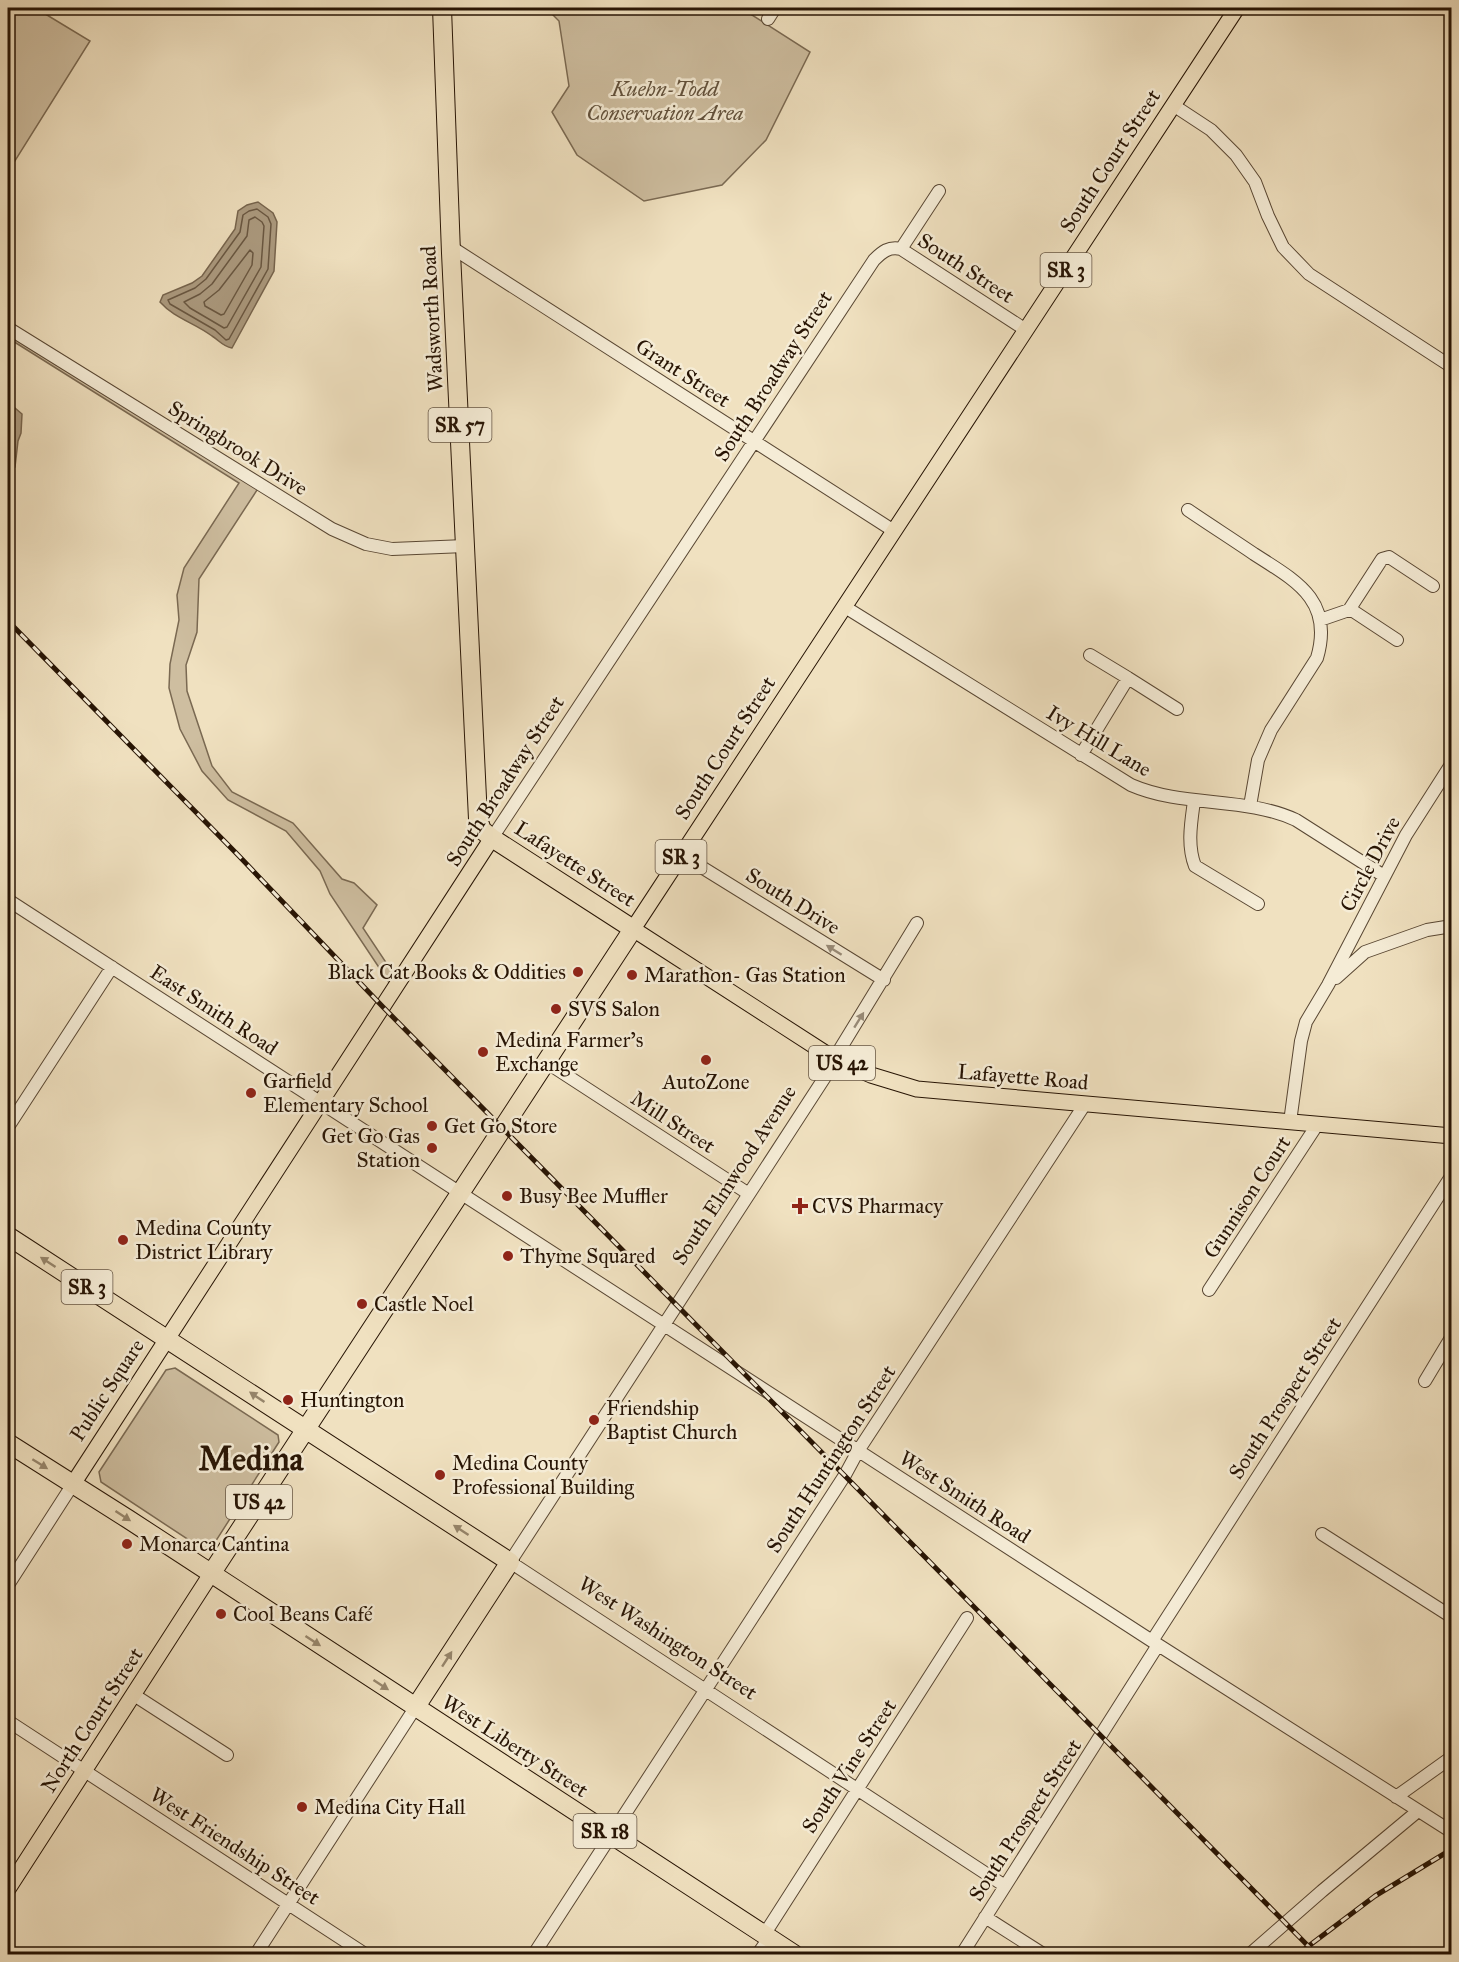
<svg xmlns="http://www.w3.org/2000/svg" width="1459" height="1962" viewBox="0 0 1459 1962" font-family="'IM FELL Great Primer',serif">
  <rect width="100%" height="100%" fill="#f0e1c0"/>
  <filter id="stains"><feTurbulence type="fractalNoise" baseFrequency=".00333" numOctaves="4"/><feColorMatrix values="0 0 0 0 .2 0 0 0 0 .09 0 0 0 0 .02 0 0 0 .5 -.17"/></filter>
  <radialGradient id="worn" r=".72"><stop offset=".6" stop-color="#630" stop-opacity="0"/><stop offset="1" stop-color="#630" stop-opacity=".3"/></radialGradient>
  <!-- green -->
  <path fill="#cebea0" stroke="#7a6952" stroke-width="1.5" d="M8,8H37V9L90,41L8,172Z
    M551,8H741L810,52L766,140L722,185L644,201L577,155L552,112L569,86L559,21L551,13Z
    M8,330L259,487L199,579L197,632L186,665L187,691L212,766L232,792L293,823L342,879L354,883L377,905L363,928L399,982L394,990L330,894L320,871L286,831L228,800L202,771L180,729L169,688L170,664L179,620L177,595L184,568L239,483L8,338Z
    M175,1368L278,1435L279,1442L212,1547L204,1550L101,1482L99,1472L166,1370Z"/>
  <!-- water -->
  <path fill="#ac9b80" stroke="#77654e" stroke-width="1.5" d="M258,202L273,213L277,222L274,271L232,348C222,346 220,341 212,336C195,323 174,318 160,302L163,295L192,283L202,276L235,229L238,211L247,205Z
    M8,402L22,414L21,433L18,441L15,467L8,466Z"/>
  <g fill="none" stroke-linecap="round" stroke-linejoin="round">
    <!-- shore -->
    <path stroke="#6a5842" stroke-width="1.5" d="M257,209L268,217L271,224L268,269L229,339L226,340L215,330L170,304L168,300L195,288L206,279L240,232L243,215L249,211Z
      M255,217L262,222L264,226L261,267L227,327L224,328L190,308L184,302L200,294L212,284L247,236L249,220Z
      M250,250L253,253L252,265L224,314L221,315L205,306L204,302L219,290Z"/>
    <defs>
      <path id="minor" d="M768,19L775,8
        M1173,105L1211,130L1236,155L1255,182L1268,216L1283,247L1309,274L1452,367
        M451,247L894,531
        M901,249L939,191
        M8,328L332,529L366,544L392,549L465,546
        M1188,510C1210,525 1232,539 1254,554C1296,581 1334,600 1317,658L1271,730L1258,760L1250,806
        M845,607L1131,785C1184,808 1244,796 1296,820L1384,876
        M1350,609L1397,640
        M1320,620L1349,610L1382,559L1389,557L1433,586
        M1128,678L1177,709
        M1081,755L1128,678L1090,655
        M1194,801C1191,823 1187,845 1195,866L1258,904
        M492,838L874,260C882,252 889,246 901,249L1026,330
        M682,855L884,980
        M8,900L1152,1641L1452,1832
        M1336,978L1365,952L1427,930L1452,926
        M834,1059L917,923
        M836,1060L510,1562L1005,1886
        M546,1062L749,1194
        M1290,1122L1301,1041L1306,1022L1328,985L1406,835L1452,763
        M8,1127L112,967
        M1209,1290L1317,1125
        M1425,1381L1452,1336
        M1322,1534L1452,1617
        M8,1585L73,1484
        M1152,1641L1452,1175
        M134,1695L227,1755
        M8,1721L365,1954
        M1396,1797L1452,1757
        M985,1917L1043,1954
        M764,1935L967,1618
        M256,1954L415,1708
        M534,1954L845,1475L858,1451L1085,1104
        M758,1954L769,1938
        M962,1954L1158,1645
        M1250,1954L1322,1891L1418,1811"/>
      <path id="major" d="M1237,8L633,929L836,1060L871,1075L917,1089L1452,1136
        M73,1484L492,838
        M8,1889L211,1574"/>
      <path id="highway" d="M8,1236L510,1562L415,1708
        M8,1443L128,1519L794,1954
        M211,1574L633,929L492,838L482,830L478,819L451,253L442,8"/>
    </defs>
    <!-- minor casing -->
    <use href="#minor" stroke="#594733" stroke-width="14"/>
    <!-- major casing -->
    <use href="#major" stroke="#271404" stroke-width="17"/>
    <!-- highway casing -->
    <use href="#highway" stroke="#271404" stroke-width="20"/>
    <!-- minor -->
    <use href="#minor" stroke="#f5ecd6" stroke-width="12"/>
    <!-- major -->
    <use href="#major" stroke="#f0e1c0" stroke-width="15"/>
    <!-- highway -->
    <use href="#highway" stroke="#f0e1c0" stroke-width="18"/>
    <defs>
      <path id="rail" d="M8,621L238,855L383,1007L1316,1954
        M1298,1954L1375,1896L1452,1849"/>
    </defs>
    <!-- rail casing -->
    <use href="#rail" stroke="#271404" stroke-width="5"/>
    <!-- rail -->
    <use href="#rail" stroke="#f5ecd6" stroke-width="3" stroke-dasharray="9" stroke-linecap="butt"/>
  </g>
  <!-- one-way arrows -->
  <defs><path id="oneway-solid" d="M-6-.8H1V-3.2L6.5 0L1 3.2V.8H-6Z" transform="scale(1.5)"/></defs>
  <g fill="#988b78">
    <use href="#oneway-solid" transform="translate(834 950) rotate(-148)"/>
    <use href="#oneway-solid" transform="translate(859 1020) rotate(-58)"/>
  </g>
  <g fill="#96856b">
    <use href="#oneway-solid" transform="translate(48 1262) rotate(-147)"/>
    <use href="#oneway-solid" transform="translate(257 1397) rotate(-146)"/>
    <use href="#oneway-solid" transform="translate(40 1464) rotate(32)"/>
    <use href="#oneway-solid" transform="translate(123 1516) rotate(33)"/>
    <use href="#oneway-solid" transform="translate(461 1530) rotate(-147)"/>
    <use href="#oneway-solid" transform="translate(313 1641) rotate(33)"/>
    <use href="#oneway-solid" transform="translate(447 1659) rotate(-57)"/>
    <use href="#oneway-solid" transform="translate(381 1685) rotate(33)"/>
  </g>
  <!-- markers -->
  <g fill="#8f2418" stroke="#f5ecd6" stroke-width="2">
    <circle cx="578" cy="972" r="6"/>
    <circle cx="632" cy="975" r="6"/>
    <circle cx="556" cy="1009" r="6"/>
    <circle cx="483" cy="1052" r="6"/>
    <circle cx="706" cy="1060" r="6"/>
    <circle cx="251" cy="1093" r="6"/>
    <circle cx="432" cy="1126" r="6"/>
    <circle cx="432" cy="1148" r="6"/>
    <circle cx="507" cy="1196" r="6"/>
    <path d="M797 1197h6v6h6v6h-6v6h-6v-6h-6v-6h6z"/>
    <circle cx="123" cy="1240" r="6"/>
    <circle cx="508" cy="1256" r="6"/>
    <circle cx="362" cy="1304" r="6"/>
    <circle cx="288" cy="1400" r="6"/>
    <circle cx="594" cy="1420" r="6"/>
    <circle cx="440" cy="1475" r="6"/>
    <circle cx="127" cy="1544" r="6"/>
    <circle cx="221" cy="1614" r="6"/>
    <circle cx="302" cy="1807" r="6"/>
  </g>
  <g text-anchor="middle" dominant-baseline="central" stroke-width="5" stroke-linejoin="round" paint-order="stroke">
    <!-- shield labels -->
    <g fill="#f5ecd6" stroke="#655543" stroke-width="1.5">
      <rect x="1040.5" y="253" width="51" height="34" rx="4.5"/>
      <rect x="428.5" y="408" width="63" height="34" rx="4.5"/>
      <rect x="655.5" y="840" width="51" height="34" rx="4.5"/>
      <rect x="809" y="1046" width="66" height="34" rx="4.5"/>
      <rect x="61.5" y="1270" width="51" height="34" rx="4.5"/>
      <rect x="226" y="1485" width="66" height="34" rx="4.5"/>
      <rect x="573.5" y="1814" width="63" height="34" rx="4.5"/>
    </g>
    <g font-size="20" font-weight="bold" fill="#271404">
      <text x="1066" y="270">SR 3</text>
      <text x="460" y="425">SR 57</text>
      <text x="681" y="857">SR 3</text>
      <text x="842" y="1063">US 42</text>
      <text x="87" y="1287">SR 3</text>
      <text x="259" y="1502">US 42</text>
      <text x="605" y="1831">SR 18</text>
    </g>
    <!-- park labels -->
    <g font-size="21" font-style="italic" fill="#61503b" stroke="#f5ecd6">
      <text x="665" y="89">Kuehn-Todd<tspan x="665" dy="24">Conservation Area</tspan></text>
    </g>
    <!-- street labels -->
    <g font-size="21" fill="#271404" stroke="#f5ecd6">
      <text transform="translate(1110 161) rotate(-57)">South Court Street</text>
      <text transform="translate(966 268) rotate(33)">South Street</text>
      <text transform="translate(432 319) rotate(-93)">Wadsworth Road</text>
      <text transform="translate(683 373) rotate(33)">Grant Street</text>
      <text transform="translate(773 376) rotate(-57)">South Broadway Street</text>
      <text transform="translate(238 448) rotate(32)">Springbrook Drive</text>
      <text transform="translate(1099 741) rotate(31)">Ivy Hill Lane</text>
      <text transform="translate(725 748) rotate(-57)">South Court Street</text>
      <text transform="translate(505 781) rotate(-57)">South Broadway Street</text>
      <text transform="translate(575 864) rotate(33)">Lafayette Street</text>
      <text transform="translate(1370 864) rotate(-62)">Circle Drive</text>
      <text transform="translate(793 901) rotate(32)">South Drive</text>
      <text transform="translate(214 1010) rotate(33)">East Smith Road</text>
      <text transform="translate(1023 1077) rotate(5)">Lafayette Road</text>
      <text transform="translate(673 1122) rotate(33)">Mill Street</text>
      <text transform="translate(734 1175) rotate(-57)">South Elmwood Avenue</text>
      <text transform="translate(1247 1197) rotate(-57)">Gunnison Court</text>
      <text transform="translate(107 1390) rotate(-57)">Public Square</text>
      <text transform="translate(1285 1398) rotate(-57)">South Prospect Street</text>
      <text transform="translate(831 1459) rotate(-57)">South Huntington Street</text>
      <text transform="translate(965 1497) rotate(33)">West Smith Road</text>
      <text transform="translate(668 1638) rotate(33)">West Washington Street</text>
      <text transform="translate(92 1720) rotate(-57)">North Court Street</text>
      <text transform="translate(515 1746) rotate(33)">West Liberty Street</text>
      <text transform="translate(849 1766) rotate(-57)">South Vine Street</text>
      <text transform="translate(1025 1820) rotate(-57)">South Prospect Street</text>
      <text transform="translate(235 1846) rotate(33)">West Friendship Street</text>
    </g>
    <!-- poi labels -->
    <g font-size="21" fill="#271404" stroke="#f5ecd6" text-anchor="start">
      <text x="566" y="972" text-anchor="end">Black Cat Books &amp; Oddities</text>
      <text x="644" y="975">Marathon- Gas Station</text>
      <text x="568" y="1009">SVS Salon</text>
      <text x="495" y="1040">Medina Farmer's<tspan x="495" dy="24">Exchange</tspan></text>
      <text x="263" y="1081">Garfield<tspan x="263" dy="24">Elementary School</tspan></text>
      <text x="706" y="1082" text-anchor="middle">AutoZone</text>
      <text x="444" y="1126">Get Go Store</text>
      <text x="420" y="1136" text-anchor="end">Get Go Gas<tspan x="420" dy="24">Station</tspan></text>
      <text x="519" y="1196">Busy Bee Muffler</text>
      <text x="812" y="1206">CVS Pharmacy</text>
      <text x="135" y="1228">Medina County<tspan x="135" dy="24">District Library</tspan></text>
      <text x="520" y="1256">Thyme Squared</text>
      <text x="374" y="1304">Castle Noel</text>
      <text x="300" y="1400">Huntington</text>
      <text x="606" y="1408">Friendship<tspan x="606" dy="24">Baptist Church</tspan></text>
      <text x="452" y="1463">Medina County<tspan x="452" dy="24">Professional Building</tspan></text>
      <text x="139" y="1544">Monarca Cantina</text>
      <text x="233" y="1614">Cool Beans Café</text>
      <text x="314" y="1807">Medina City Hall</text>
    </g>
    <!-- town labels -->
    <g font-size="33" font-weight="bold" fill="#271404" stroke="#f5ecd6">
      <text x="251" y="1459">Medina</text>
    </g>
  </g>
  <!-- margin -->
  <rect width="1459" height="1962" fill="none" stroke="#f0e1c0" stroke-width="30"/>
  <rect x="9" y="9" width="1441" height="1944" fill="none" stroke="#271404" stroke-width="3"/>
  <rect x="15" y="15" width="1429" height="1932" fill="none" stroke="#271404" stroke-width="1.5"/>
  <rect width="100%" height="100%" filter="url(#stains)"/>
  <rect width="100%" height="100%" fill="url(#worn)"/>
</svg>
